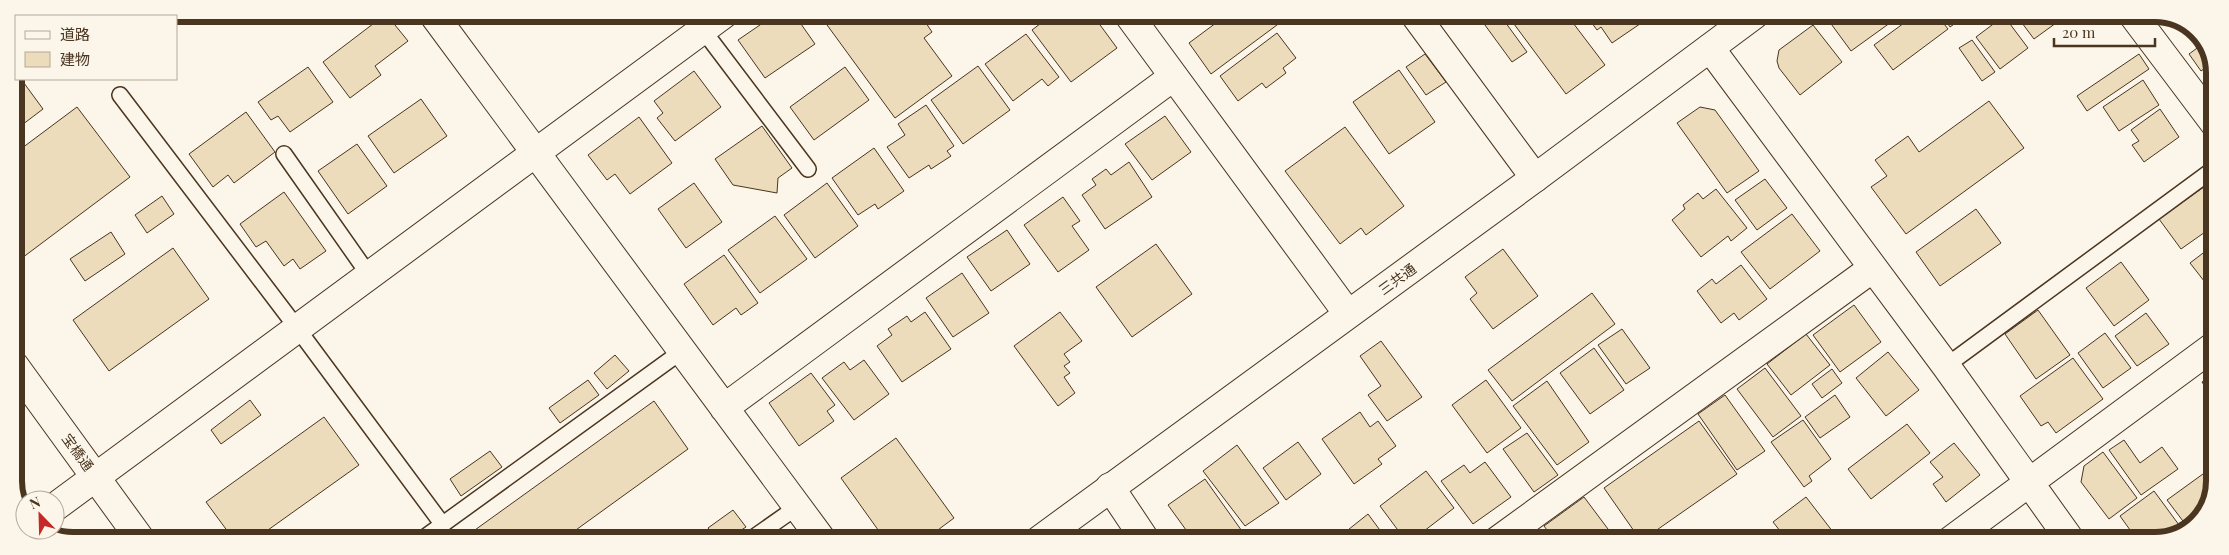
<svg xmlns="http://www.w3.org/2000/svg" width="2229" height="555" viewBox="0 0 2229 555" font-family="'Playfair Display','Noto Sans JP',serif">
  <rect width="100%" height="100%" fill="#fbf6e9"/>
  <!-- building -->
  <path fill="#ecdcbc" stroke="#4a3520" d="M74,14H140L142,16H67Z
    M386,14L408,41L375,66L381,75L350,98L323,62Z
    M776,14H794L815,44L765,78L738,40Z
    M819,14H920L932,32L924,38L952,76L895,118Z
    M1053,14H1081L1085,20L1092,14L1117,48L1071,82L1032,30Z
    M1228,14H1276L1281,22L1211,74L1189,43Z
    M1491,15H1500L1527,52L1512,62L1482,21Z
    M1524,15H1567L1605,65L1566,94L1514,24Z
    M1586,15H1653L1612,43L1601,27L1597,30Z
    M1828,15H1901L1851,51L1826,17Z
    M1915,15H1937L1948,29L1893,70L1874,45Z
    M1942,15H1967L1950,27Z
    M2016,15H2067L2034,39Z
    M2004,16L2028,48L2000,69L1976,37Z
    M1813,25L1842,62L1800,95L1779,68L1777,61L1779,50Z
    M1277,33L1296,58L1283,68L1286,73L1266,88L1262,83L1238,101L1220,76Z
    M1026,34L1059,77L1048,86L1042,79L1013,101L985,64Z
    M1972,40L1995,72L1982,81L1959,48Z
    M2204,43L2212,63L2201,71L2189,54Z
    M1425,54L1446,82L1426,95L1406,67Z
    M2139,54L2149,69L2087,111L2077,96Z
    M978,66L1010,110L963,144L931,100Z
    M308,67L333,102L290,132L278,116L271,120L258,102Z
    M845,67L869,100L814,140L790,107Z
    M1399,70L1435,122L1389,154L1353,102Z
    M15,71L16,79H21L43,109L14,131Z
    M694,71L721,107L675,141L657,118L663,113L654,101Z
    M2143,80L2159,105L2119,131L2103,107Z
    M421,99L447,136L394,173L368,136Z
    M1989,101L2024,148L1906,234L1871,187L1887,176L1875,160L1908,136L1919,152Z
    M926,105L954,146L947,151L951,156L931,169L929,165L909,178L887,147L905,135L898,124Z
    M77,107L130,177L14,264V154Z
    M1700,107L1715,110L1759,171L1727,193L1677,123Z
    M2160,109L2179,137L2144,162L2132,145L2139,141L2131,130Z
    M246,112L275,152L234,183L228,175L213,187L189,154Z
    M1165,116L1191,152L1152,180L1125,144Z
    M639,117L672,163L630,194L615,174L607,180L588,155Z
    M762,126L792,168L778,178L777,193L733,185L715,159Z
    M1345,127L1404,206L1366,235L1361,228L1340,244L1285,171Z
    M357,144L387,186L348,214L318,171Z
    M874,148L904,191L878,209L875,204L858,215L832,178Z
    M1129,162L1152,197L1105,229L1082,195L1096,185L1092,179L1106,169L1111,175Z
    M1765,179L1787,208L1757,230L1735,200Z
    M2215,179V225L2181,249L2159,219Z
    M694,183L722,222L686,248L658,209Z
    M827,183L858,226L815,258L784,215Z
    M1716,189L1747,228L1731,241L1728,236L1701,257L1672,220L1685,209L1683,205L1698,193L1703,199Z
    M284,192L326,251L300,269L293,259L284,266L266,241L256,247L240,224Z
    M162,196L174,214L147,233L135,215Z
    M1063,197L1080,221L1072,226L1089,250L1058,272L1024,225Z
    M1976,209L2001,243L1940,286L1916,252Z
    M1792,214L1820,251L1770,289L1741,252Z
    M775,216L807,259L760,293L728,250Z
    M1007,230L1030,264L991,291L967,257Z
    M111,232L125,254L85,281L70,259Z
    M1156,244L1192,294L1132,337L1096,287Z
    M2215,244V295L2190,263Z
    M173,248L209,299L109,371L73,320Z
    M1503,249L1538,296L1493,329L1470,299L1477,293L1465,277Z
    M724,255L758,303L741,315L736,308L713,325L684,284Z
    M2121,262L2149,300L2114,326L2086,288Z
    M1741,265L1767,299L1739,320L1734,313L1721,323L1697,291L1712,279L1716,284Z
    M962,273L989,313L953,337L926,298Z
    M1592,293L1615,324L1512,401L1488,370Z
    M1854,305L1881,342L1840,372L1813,335Z
    M2038,310L2070,355L2036,379L2005,334Z
    M925,312L951,349L902,382L877,346L892,335L888,329L907,316L911,322Z
    M1060,312L1082,341L1064,354L1070,362L1064,366L1070,373L1064,377L1075,393L1058,406L1014,346Z
    M2146,313L2169,344L2137,366L2115,336Z
    M1622,329L1650,368L1626,384L1598,345Z
    M2105,333L2131,368L2103,388L2078,353Z
    M1806,334L1830,365L1791,395L1767,364Z
    M1381,341L1422,397L1387,421L1368,395L1381,386L1360,356Z
    M1594,348L1624,390L1590,414L1560,373Z
    M1888,352L1919,390L1886,416L1856,378Z
    M615,355L629,371L607,389L594,373Z
    M2073,358L2103,399L2056,433L2048,422L2041,426L2020,396Z
    M864,360L889,394L854,420L822,378L844,362L850,370Z
    M1765,368L1801,416L1773,437L1737,389Z
    M1832,369L1842,383L1822,398L1812,384Z
    M811,373L835,405L827,411L834,421L799,446L769,403Z
    M2214,373V400L2202,382Z
    M588,380L599,395L560,423L549,408Z
    M1486,380L1521,428L1487,453L1452,405Z
    M1547,381L1589,442L1557,465L1513,406Z
    M1725,395L1765,451L1737,470L1698,414Z
    M1835,395L1850,417L1820,438L1805,417Z
    M250,400L261,415L221,444L211,430Z
    M654,401L688,449L562,540H461Z
    M1360,412L1370,427L1378,421L1396,446L1378,459L1382,464L1354,484L1322,439Z
    M324,417L359,465L254,540H234L206,502Z
    M1803,420L1831,459L1809,476L1812,481L1804,487L1771,442Z
    M1699,421L1737,474L1641,541L1604,488Z
    M1907,424L1930,453L1871,499L1848,469Z
    M1527,433L1558,475L1534,492L1503,449Z
    M896,438L954,518L923,541H886L841,478Z
    M2124,440L2140,463L2162,447L2178,469L2141,495L2109,450Z
    M1298,442L1321,474L1286,500L1263,468Z
    M1954,443L1980,475L1946,502L1933,484L1943,477L1930,462Z
    M1237,445L1279,503L1245,526L1203,471Z
    M490,451L502,467L461,496L450,479Z
    M2103,452L2137,498L2109,519L2081,482L2084,466Z
    M1485,462L1511,497L1473,524L1441,481L1464,465L1470,473Z
    M2214,466V493L2196,525L2189,529L2167,500Z
    M1426,471L1454,508L1411,541H1406L1380,506Z
    M1205,479L1249,541H1194L1168,505Z
    M2154,491L2182,529L2173,535L2156,541H2138L2120,516Z
    M1584,497L1617,541H1555L1544,526Z
    M1806,497L1840,541H1788L1773,522Z
    M733,510L746,527L726,540H717L708,528Z
    M1368,514L1388,541H1334Z
    M1766,530L1774,541H1751Z"/>
  <g fill="none" stroke-linecap="round" stroke-linejoin="round">
    <defs>
      <path id="service" d="M703,30L808,169
        M120,95L297,328L443,525
        M284,154L369,275
        M1946,366L2215,168
        M421,540L682,351
        M750,540L797,507"/>
      <path id="minor" d="M433,14L822,540
        M1128,14L1348,314
        M1415,15L1535,178
        M2133,15L2215,124
        M1710,48L1946,366L2071,541
        M724,408L1173,77
        M1110,487L1146,541
        M55,507L724,14
        M1497,541L1873,268
        M1950,541L2214,346"/>
      <path id="tertiary" d="M14,365L141,540
        M1038,541L1535,178L1754,15"/>
    </defs>
    <!-- service casing -->
    <use href="#service" stroke="#4a3520" stroke-width="18"/>
    <!-- minor casing -->
    <use href="#minor" stroke="#4a3520" stroke-width="30"/>
    <!-- tertiary casing -->
    <use href="#tertiary" stroke="#4a3520" stroke-width="30"/>
    <!-- service -->
    <use href="#service" stroke="#fbf6e9" stroke-width="15"/>
    <!-- minor -->
    <use href="#minor" stroke="#fbf6e9" stroke-width="28"/>
    <!-- tertiary -->
    <use href="#tertiary" stroke="#fbf6e9" stroke-width="28"/>
  </g>
  <g text-anchor="middle" dominant-baseline="central" stroke-width="4" stroke-linejoin="round" paint-order="stroke">
    <!-- street labels -->
    <g font-size="14" fill="#4a3520" stroke="#fbf6e9">
      <text transform="translate(1397 279) rotate(-36)">三共通</text>
      <text transform="translate(78 452) rotate(54)">宝橋通</text>
    </g>
  </g>
  <!-- crop -->
  <path d="M0 0H2229V555H0ZM73 22H2155A51 51 0 0 1 2206 73V481A51 51 0 0 1 2155 532H73A51 51 0 0 1 22 481V73A51 51 0 0 1 73 22Z" fill="#fbf6e9" fill-rule="evenodd"/>
  <path fill="none" stroke="#4a3520" stroke-width="6" d="M73 22H2155A51 51 0 0 1 2206 73V481A51 51 0 0 1 2155 532H73A51 51 0 0 1 22 481V73A51 51 0 0 1 73 22Z"/>
  <!-- legend -->
  <rect x="15" y="15" width="162" height="65" fill="#fbf6e9" stroke="#b4a999"/>
  <rect x="25" y="31" width="25" height="8" fill="#fbf6e9" stroke="#b4a999"/>
  <text x="60" y="40" font-size="15" fill="#4a3520">道路</text>
  <rect x="25" y="52" width="25" height="15" fill="#ecdcbc" stroke="#b4a999"/>
  <text x="60" y="65" font-size="15" fill="#4a3520">建物</text>
  <!-- north arrow -->
  <g transform="translate(40 515) rotate(337)"><circle r="24" fill="#fbf6e9" stroke="#b4a999"/>
  <path d="M0-4L9 19L0 12L-9 19Z" fill="#c62828"/>
  <text y="-8" font-size="14" font-weight="bold" text-anchor="middle" fill="#4a3520">N</text>
  </g>
  <!-- scale -->
  <path d="M2054 38v8h101v-8" fill="none" stroke="#4a3520" stroke-width="2.5"/>
  <text x="2062" y="38" font-size="15" fill="#4a3520" stroke="#fbf6e9" stroke-width="4" paint-order="stroke">20 m</text>
</svg>
